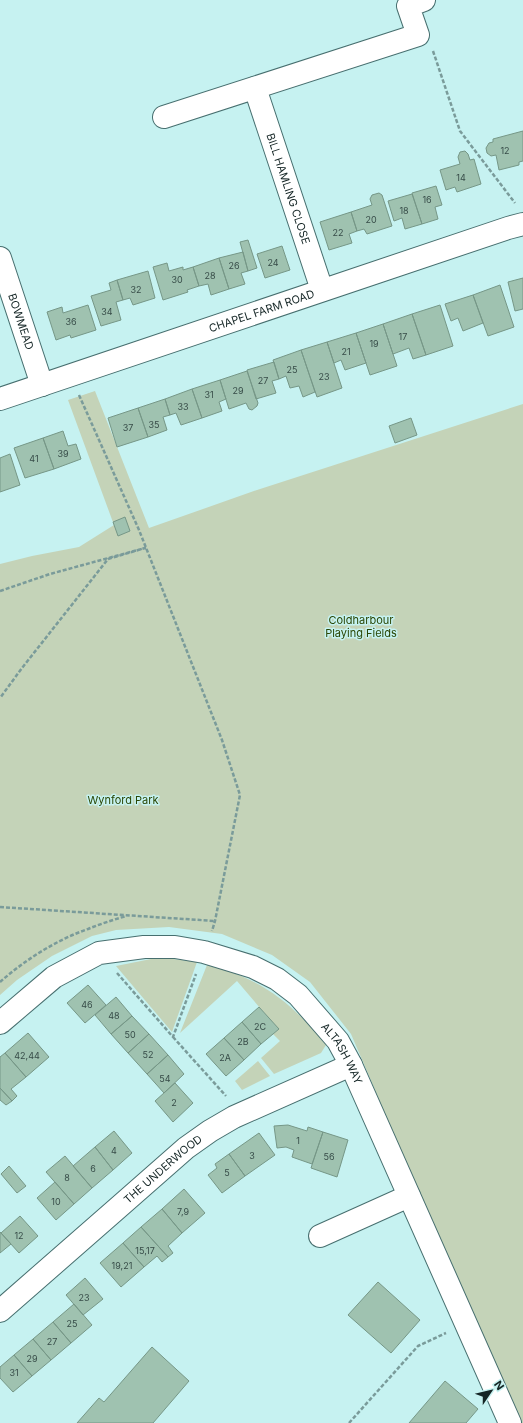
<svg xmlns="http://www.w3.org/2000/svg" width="523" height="1423" viewBox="0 0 523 1423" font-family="Inter,sans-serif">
  <rect width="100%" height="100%" fill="#c6f2f1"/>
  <!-- green -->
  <path fill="#c4d3b8" d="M95,391L149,528L257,490L523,404V1423H521L440,1247L372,1083L351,1034L310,982L272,955L222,934L169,927L116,930L92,936L52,956L17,980L0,995V564L32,556L79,547L114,525L68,400Z
    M151,959H174L197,962L172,1032L116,966Z
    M207,965C259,977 293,1003 326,1045L321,1053L274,1074L261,1058L280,1041L273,1034L278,1029L237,981L180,1033Z
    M258,1061L270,1076L242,1090L235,1081Z"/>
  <!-- building -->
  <path fill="#9fc2b0" stroke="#769787" d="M523,131V161L519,162V165L499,170L496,155L491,156L487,153L486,148L489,143L493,142V139Z
    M465,151L468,154L470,160L474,159L481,184L457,192L455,187L446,190L440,170L460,164L458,157L460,152Z
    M436,186L442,205L435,207L438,219L422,224L412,193Z
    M379,193L382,195L392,226L367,234L364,229L357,231L351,212L372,205L370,199L372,195Z
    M412,194L422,224L405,229L402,218L394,221L388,201Z
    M351,212L357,231L349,234L352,243L329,250L320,222Z
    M248,240L257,268L248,271L240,242Z
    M282,246L290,270L265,278L257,254Z
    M243,252L248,271L241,273L245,284L229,289L219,258Z
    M219,258L229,289L211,295L208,284L199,286L193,267Z
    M167,263L169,271L183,267V270L193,267L199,286L187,290L188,292L163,300L153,267Z
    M148,271L155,298L133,305L130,298L123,300L117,280Z
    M523,278V309L515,311L508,282Z
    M117,280L123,300L116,302L121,320L101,326L91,296L111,290L109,283Z
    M500,285L514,327L488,336L473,295Z
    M473,295L483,323L463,331L458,318L451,321L445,304Z
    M88,305L96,330L71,338L70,335L56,340L47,312L62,307L63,313Z
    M440,305L453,346L426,355L412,314Z
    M412,314L426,355L413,359L409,348L393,354L383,324Z
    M383,324L397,366L370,375L356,333Z
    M356,333L366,363L345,370L341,360L334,363L327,342Z
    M327,342L342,388L317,397L301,350Z
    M301,350L315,392L303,397L299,386L290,388L286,376L279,379L273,360Z
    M274,362L279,379L272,381L276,393L256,399L247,370Z
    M247,371L258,403L257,406L252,410L249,409L246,403L229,409L220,380Z
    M220,380L226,399L219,402L222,411L202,418L192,389Z
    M192,389L202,418L181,425L176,413L170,415L165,399Z
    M165,399L170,415L163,417L167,430L148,437L138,408Z
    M138,408L148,437L117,447L108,418Z
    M411,418L417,435L395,443L389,426Z
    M63,431L68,446L76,444L81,459L54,469L43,438Z
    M43,438L54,469L25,478L14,448Z
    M10,454L20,485L0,492V458Z
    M125,517L130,531L118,536L113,522Z
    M88,985L106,1005L85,1023L67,1003Z
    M116,997L132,1016L111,1034L95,1015Z
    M259,1007L279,1029L261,1044L242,1022Z
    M132,1016L149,1034L128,1053L111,1034Z
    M242,1022L261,1044L244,1060L224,1038Z
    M28,1033L49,1057L26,1077L5,1053Z
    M149,1034L168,1055L147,1074L128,1053Z
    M224,1038L244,1060L226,1076L206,1054Z
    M5,1053L26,1077L11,1089L17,1096L12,1101L0,1088V1057Z
    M168,1055L184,1074L164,1093L147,1074Z
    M175,1083L193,1103L173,1122L155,1101Z
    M0,1088L12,1101L6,1105L0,1100Z
    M288,1125L307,1131L308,1127L323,1132L312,1164L292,1157L294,1150L286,1147L277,1148L274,1126Z
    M114,1131L132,1153L113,1170L95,1147Z
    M323,1132L348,1140L337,1177L311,1168Z
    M259,1133L275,1155L245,1176L229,1154Z
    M95,1147L113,1170L92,1188L73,1166Z
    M229,1154L245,1176L222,1193L208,1175L217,1168L215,1164Z
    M65,1156L92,1188L74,1204L46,1172Z
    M9,1166L26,1186L17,1193L1,1174Z
    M55,1182L74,1204L56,1220L37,1198Z
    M184,1189L205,1213L182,1233L162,1209Z
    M162,1209L182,1233L168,1246L173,1253L168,1257L141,1227Z
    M20,1216L38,1236L19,1253L1,1233Z
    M141,1227L168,1257L162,1262L157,1256L144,1267L123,1243Z
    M0,1232L11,1244L0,1253Z
    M123,1243L144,1267L121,1287L100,1263Z
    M85,1278L103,1299L83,1315L66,1295Z
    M378,1282L420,1320L391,1353L348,1315Z
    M74,1304L92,1325L71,1343L53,1322Z
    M53,1322L71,1343L51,1360L33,1339Z
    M33,1339L51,1360L32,1376L14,1355Z
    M152,1347L189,1381L153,1423H77L99,1398L104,1402Z
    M14,1355L32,1376L13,1392L0,1378V1367Z
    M445,1381L478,1409L466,1423H409Z"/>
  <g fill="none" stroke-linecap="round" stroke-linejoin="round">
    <defs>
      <g id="minor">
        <path id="s1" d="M255,88L322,290"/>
        <path d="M164,117L418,35L408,6L424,0"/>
        <path id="s2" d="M0,258L42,385"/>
        <path id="s3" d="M0,399L508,228L523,224"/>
        <path id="s4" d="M0,1023L54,977L99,953L144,947H175L204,952L253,967L277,979L298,995L338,1041L351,1065L510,1423"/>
        <path d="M320,1236L409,1196"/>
        <path id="s5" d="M0,1311L120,1206L186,1148L210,1131L234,1117L351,1065"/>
      </g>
    </defs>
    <!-- minor casing -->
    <use href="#minor" stroke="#476f6f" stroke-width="24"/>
    <!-- path -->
    <path stroke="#7a9b9a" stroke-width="2.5" stroke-dasharray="4 2" stroke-linecap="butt" d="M433,51L460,131L515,203
      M79,395L139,530L222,740L240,795L215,921L212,931
      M0,591L50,574L145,548L108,559L22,668L0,698
      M0,907L215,921
      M117,973L173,1037L196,974
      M0,982C25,960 56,940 88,929C100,924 113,920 126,916
      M173,1037L226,1096
      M349,1423L418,1346L446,1333"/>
    <!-- minor -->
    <use href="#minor" stroke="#fff" stroke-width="22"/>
  </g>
  <g text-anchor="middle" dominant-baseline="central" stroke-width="3" stroke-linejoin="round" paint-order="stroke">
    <!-- number labels -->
    <g font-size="9" fill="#374c48">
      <text x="505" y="150">12</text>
      <text x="461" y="177">14</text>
      <text x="427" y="199">16</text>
      <text x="404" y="210">18</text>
      <text x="371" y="219">20</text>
      <text x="338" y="232">22</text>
      <text x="273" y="262">24</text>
      <text x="234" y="265">26</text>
      <text x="210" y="275">28</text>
      <text x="177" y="279">30</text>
      <text x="136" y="289">32</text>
      <text x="107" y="311">34</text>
      <text x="71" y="321">36</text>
      <text x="403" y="336">17</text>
      <text x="374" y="343">19</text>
      <text x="346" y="351">21</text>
      <text x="292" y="369">25</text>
      <text x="324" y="376">23</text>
      <text x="263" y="380">27</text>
      <text x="238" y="390">29</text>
      <text x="209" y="394">31</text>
      <text x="183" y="406">33</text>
      <text x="154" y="424">35</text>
      <text x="128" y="427">37</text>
      <text x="63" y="453">39</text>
      <text x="34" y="458">41</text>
      <text x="87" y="1004">46</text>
      <text x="114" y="1015">48</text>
      <text x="260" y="1026">2C</text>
      <text x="130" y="1034">50</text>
      <text x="243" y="1041">2B</text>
      <text x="148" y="1054">52</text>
      <text x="27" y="1055">42,44</text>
      <text x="225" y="1057">2A</text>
      <text x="165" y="1078">54</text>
      <text x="174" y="1102">2</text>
      <text x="298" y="1140">1</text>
      <text x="114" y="1150">4</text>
      <text x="252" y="1155">3</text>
      <text x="329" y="1156">56</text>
      <text x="93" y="1168">6</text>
      <text x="227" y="1172">5</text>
      <text x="67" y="1177">8</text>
      <text x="56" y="1201">10</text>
      <text x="183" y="1211">7,9</text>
      <text x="19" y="1235">12</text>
      <text x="145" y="1250">15,17</text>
      <text x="122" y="1265">19,21</text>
      <text x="84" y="1297">23</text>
      <text x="72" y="1323">25</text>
      <text x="52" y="1341">27</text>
      <text x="32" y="1358">29</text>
      <text x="14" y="1372">31</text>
    </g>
    <!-- street labels -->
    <g font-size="11" fill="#142525" stroke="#c6f2f1">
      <text stroke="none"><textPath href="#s1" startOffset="106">BILL HAMLING CLOSE</textPath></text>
      <text stroke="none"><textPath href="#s3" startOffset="276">CHAPEL FARM ROAD</textPath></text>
      <text stroke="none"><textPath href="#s2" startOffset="67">BOWMEAD</textPath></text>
      <text stroke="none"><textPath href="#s4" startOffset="406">ALTASH WAY</textPath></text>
      <text stroke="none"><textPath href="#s5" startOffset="216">THE UNDERWOOD</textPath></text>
    </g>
    <!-- park labels -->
    <g font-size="11" fill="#2a4604" stroke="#c6f2f1">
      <text x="361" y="620">Coldharbour<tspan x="361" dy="13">Playing Fields</tspan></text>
      <text x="123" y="800">Wynford Park</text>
    </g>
  </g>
  <!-- north arrow -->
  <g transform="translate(491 1391) rotate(55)" stroke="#c6f2f1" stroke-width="3" paint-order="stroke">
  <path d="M0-3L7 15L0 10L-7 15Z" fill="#142525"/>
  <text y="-6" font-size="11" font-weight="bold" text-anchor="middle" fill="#142525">N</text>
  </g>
</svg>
